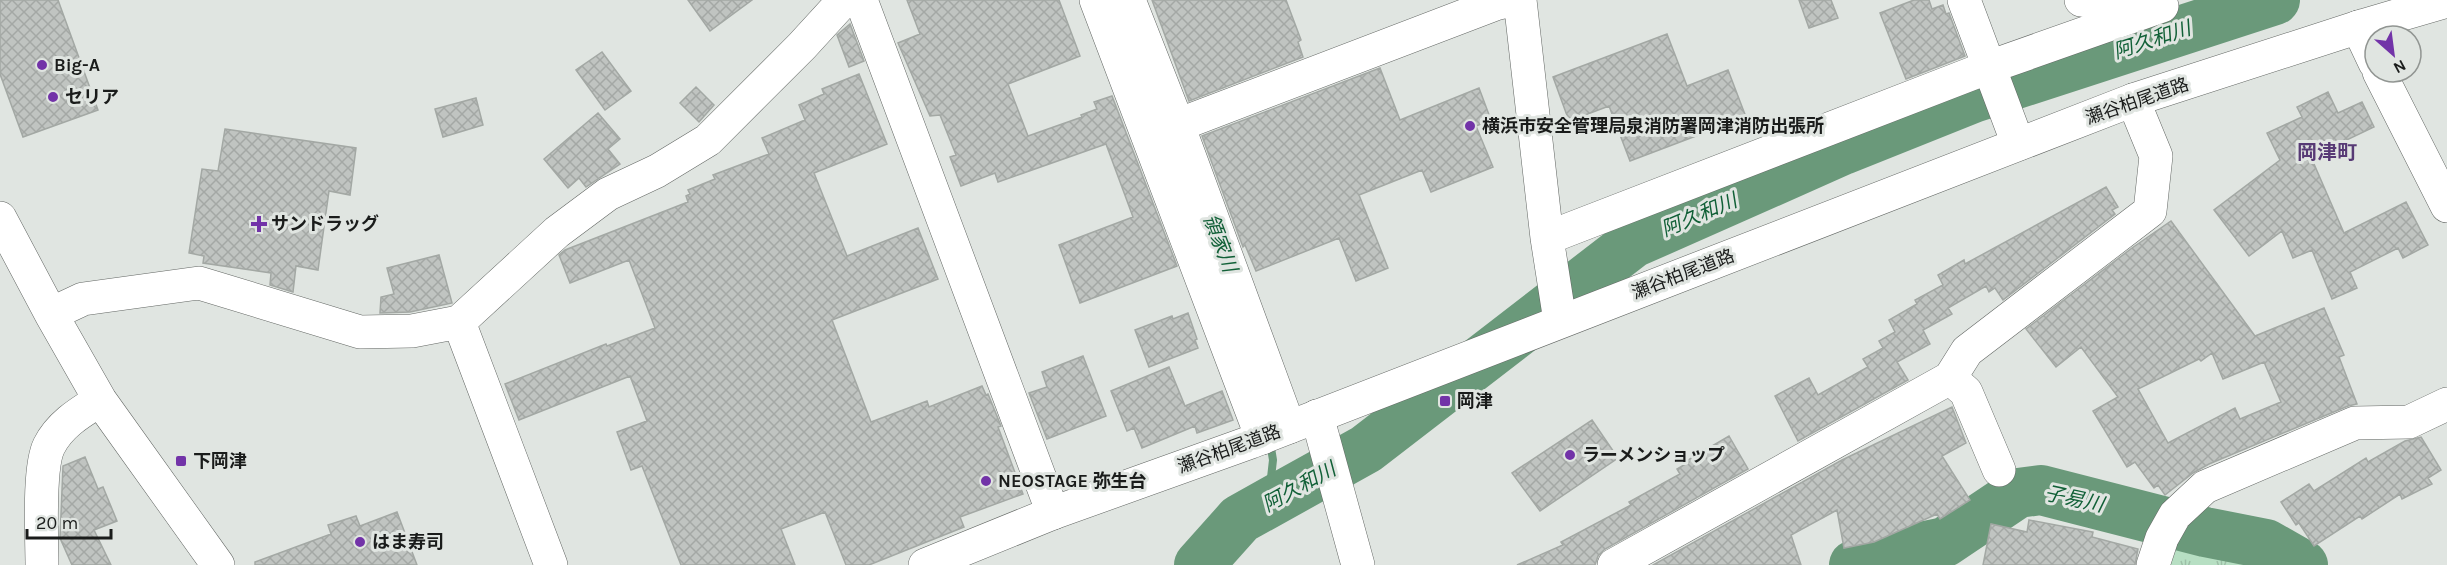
<svg xmlns="http://www.w3.org/2000/svg" width="2447" height="565" viewBox="0 0 2447 565" font-family="Karla,'Noto Sans JP',sans-serif">
  <defs>
    <pattern id="grass-tufts" width="24" height="20" patternUnits="userSpaceOnUse" patternTransform="scale(1.5)"><rect width="24" height="20" fill="#b7dfc3"/><path d="M3 7l-1-3M5 7V3M7 7l1-3M15 17l-1-3M17 17v-4M19 17l1-3" fill="none" stroke="#9dbfa7"/></pattern>
    <pattern id="building-cross-hatch" width="8" height="8" patternUnits="userSpaceOnUse" patternTransform="scale(1.5)"><rect width="8" height="8" fill="#c0c4c1"/><path d="M0 0l8 8M0 8l8-8" fill="none" stroke="#a4a8a5"/></pattern>
  </defs>
  <rect width="100%" height="100%" fill="#e0e5e1"/>
  <!-- grass -->
  <path fill="url(#grass-tufts)" d="M2176,541L2256,551L2285,565H2167Z"/>
  <g fill="none" stroke-linecap="round" stroke-linejoin="round">
    <!-- stream -->
    <path stroke="#6a997a" stroke-width="8" d="M1268,504L1273,460L1270,442"/>
    <!-- river -->
    <path stroke="#6a997a" stroke-width="50" d="M1199,565L1240,519L1366,449L1633,243L1843,150L1973,98L2275,0
      M1854,565L1911,549L1945,542L2018,493L2041,490L2205,532L2266,544L2303,565"/>
  </g>
  <!-- building -->
  <path fill="url(#building-cross-hatch)" stroke="#a3a8a4" stroke-width="1.5" fill-rule="evenodd" d="M0,0H58L98,110L23,137L0,74Z
    M688,0H752L710,31Z
    M907,0H1059L1080,56L1008,84L1028,136L1082,117L1081,115L1097,109L1094,102L1112,96L1177,266L1080,303L1059,245L1133,217L1106,144L998,182L995,173L961,186L950,157L956,155L940,115L930,116L898,43L920,34Z
    M1152,0H1286L1301,40L1298,42L1303,57L1189,101Z
    M1799,0H1831L1838,18L1809,28Z
    M1914,0H1929L1932,9L1943,5L1946,14L1949,13L1965,56L1906,79L1880,13Z
    M850,24L864,61L849,67L837,35Z
    M1667,34L1687,86L1728,70L1746,117L1630,161L1609,106L1569,121L1553,77Z
    M602,52L631,91L605,110L576,70Z
    M1380,68L1400,120L1479,88L1491,120L1476,126L1493,167L1431,192L1422,170L1359,195L1388,268L1356,281L1339,238L1256,271L1245,245L1243,247L1202,136Z
    M859,74L887,144L814,173L847,256L918,228L938,279L832,320L871,422L927,401L929,407L982,386L986,395L988,394L1001,426L998,427L1023,494L960,517L964,527L869,565H846L825,512L781,529L795,565H681L642,466L631,470L617,432L647,421L630,376L519,420L505,384L606,344L607,346L655,328L629,260L570,283L559,255L565,250L688,202L686,196L690,194L688,190L715,179L713,175L769,154L762,138L805,120L799,105L824,94L822,89Z
    M696,87L714,105L699,122L680,103Z
    M2328,92L2338,113L2362,102L2374,127L2311,157L2344,233L2406,202L2428,245L2403,258L2398,248L2350,272L2357,288L2332,299L2312,250L2293,258L2282,231L2249,256L2214,210L2280,160L2267,133L2302,117L2297,107Z
    M476,98L483,125L443,137L435,109Z
    M598,113L620,139L608,149L620,164L586,187L579,178L568,188L544,159Z
    M225,129L356,148L350,195L329,191L318,270L296,266L293,292L270,285L271,273L203,263L204,256L189,253L202,169L218,171Z
    M2106,187L2118,207L2112,210L2115,214L2003,300L1995,288L1989,292L1986,286L1948,308L1952,314L1923,330L1930,344L1897,362L1908,380L1798,441L1775,396L1809,378L1818,395L1868,367L1863,359L1883,348L1879,341L1895,332L1889,320L1917,304L1915,300L1943,285L1938,275L1964,260L1965,264Z
    M2171,221L2255,336L2324,308L2344,355L2339,357L2357,404L2348,406L2209,464L2193,473L2165,495L2158,485L2154,488L2135,462L2127,467L2093,411L2118,397L2081,347L2056,367L2026,329L2132,248ZM2212,353L2223,379L2264,362L2281,402L2240,419L2235,408L2168,443L2138,389L2199,359L2201,361Z
    M439,255L452,303L410,312L380,313L381,297L394,294L387,268Z
    M1188,313L1197,339L1195,340L1198,348L1149,367L1135,330L1172,316L1173,319Z
    M1083,356L1106,416L1047,439L1029,393L1047,387L1042,372Z
    M1169,367L1185,406L1222,391L1233,420L1197,433L1195,426L1142,448L1134,428L1127,431L1111,391Z
    M1952,407L1966,443L1942,456L1970,500L1940,519L1937,514L1874,542L1844,548L1837,510L1791,535L1801,565H1653L1842,460Z
    M1592,420L1618,458L1540,511L1512,473Z
    M1729,436L1748,469L1605,549L1598,556L1595,565H1517L1563,545L1561,542L1631,505L1629,502L1680,474L1677,469L1689,462L1688,460Z
    M2421,437L2441,470L2428,478L2432,484L2402,499L2400,494L2362,519L2360,516L2314,546L2299,523L2296,525L2281,502L2309,484L2314,491L2366,458L2368,462L2405,441Z
    M85,457L98,489L103,487L117,521L94,530L111,565H72L60,538L63,466Z
    M397,512L417,565H255V562L331,534L328,525L356,516L360,526Z
    M2029,520L2093,532L2092,537L2138,549L2135,565H1983L1991,524L2027,532Z"/>
  <g fill="none" stroke-linecap="round" stroke-linejoin="round">
    <defs>
      <path id="minor" d="M861,0L1053,513
        M1096,0L1262,438
        M1129,0L1178,125L1289,427
        M1520,0L1547,238L1560,321
        M1964,0L2018,144
        M2081,0L2148,5
        M2358,27L2375,63
        M2379,72L2447,206
        M1178,125L1495,4L1511,0
        M0,218L51,314L100,400L218,565
        M1547,238L1989,67L2162,6
        M51,314L83,299L199,283L360,332L412,331L459,322L557,232L608,194L657,171L708,140L802,46L844,0
        M459,322L551,565
        M1950,378L1966,392L1999,470
        M1317,416L1358,565
        M42,565C42,538 38,468 49,446C60,424 81,412 100,400
        M1614,565L1950,378L1967,351L2150,211L2156,156L2133,100
        M2153,565L2162,538L2175,515L2205,487L2355,423L2409,422L2447,404"/>
      <path id="major" d="M925,565L1053,513L1251,442L2133,100L2365,25L2447,1"/>
    </defs>
    <!-- minor casing -->
    <use href="#minor" stroke="#636764" stroke-width="34"/>
    <!-- major casing -->
    <use href="#major" stroke="#636764" stroke-width="34"/>
    <!-- minor -->
    <use href="#minor" stroke="#fff" stroke-width="33"/>
    <!-- major -->
    <use href="#major" stroke="#fff" stroke-width="33"/>
  </g>
  <!-- markers -->
  <g fill="#7233a8" stroke="#e0e5e1" stroke-width="2">
    <circle cx="42" cy="65" r="6"/>
    <circle cx="53" cy="97" r="6"/>
    <circle cx="1470" cy="126" r="6"/>
    <path d="M256 215h6v6h6v6h-6v6h-6v-6h-6v-6h6z"/>
    <rect x="1439" y="395" width="12" height="12" rx="3"/>
    <circle cx="1570" cy="455" r="6"/>
    <rect x="175" y="455" width="12" height="12" rx="3"/>
    <circle cx="986" cy="481" r="6"/>
    <circle cx="360" cy="542" r="6"/>
  </g>
  <g text-anchor="middle" dominant-baseline="central" stroke-width="6" stroke-linejoin="round" paint-order="stroke">
    <!-- poi labels -->
    <g font-size="18" font-weight="bold" fill="#1a1c1b" stroke="#e0e5e1" text-anchor="start">
      <text x="54" y="65">Big-A</text>
      <text x="65" y="97">セリア</text>
      <text x="1482" y="126">横浜市安全管理局泉消防署岡津消防出張所</text>
      <text x="271" y="224">サンドラッグ</text>
      <text x="1457" y="401">岡津</text>
      <text x="1582" y="455">ラーメンショップ</text>
      <text x="193" y="461">下岡津</text>
      <text x="998" y="481">NEOSTAGE 弥生台</text>
      <text x="372" y="542">はま寿司</text>
    </g>
    <!-- street labels -->
    <g font-size="18" fill="#1a1c1b" stroke="#e0e5e1">
      <text transform="translate(2137 101) rotate(-19)">瀬谷柏尾道路</text>
      <text transform="translate(1683 274) rotate(-21)">瀬谷柏尾道路</text>
      <text transform="translate(1229 449) rotate(-20)">瀬谷柏尾道路</text>
    </g>
    <!-- water labels -->
    <g font-size="20" font-style="italic" fill="#116037" stroke="#e0e5e1">
      <text transform="translate(2152 40) rotate(-18)">阿久和川</text>
      <text transform="translate(1699 215) rotate(-23)">阿久和川</text>
      <text transform="translate(1220 243) rotate(69)">領家川</text>
      <text transform="translate(1299 487) rotate(-29)">阿久和川</text>
      <text transform="translate(2074 499) rotate(12)">子易川</text>
    </g>
    <!-- neighbourhood labels -->
    <g font-size="20" font-weight="bold" fill="#573a75" stroke="#e0e5e1">
      <text x="2327" y="152">岡津町</text>
    </g>
  </g>
  <!-- north arrow -->
  <g transform="translate(2393 54) rotate(152)"><circle r="28" fill="#e0e5e1" stroke="#919592" stroke-width="1.5"/>
  <path d="M0-4.5L10 22L0 15L-10 22Z" fill="#7233a8"/>
  <text y="-9" font-size="16" font-weight="bold" text-anchor="middle" fill="#1a1c1b">N</text>
  </g>
  <!-- scale -->
  <path d="M27 529v9h84v-9" fill="none" stroke="#1a1c1b" stroke-width="3"/>
  <text x="36" y="529" font-size="18" fill="#1a1c1b" stroke="#e0e5e1" stroke-width="4.5" paint-order="stroke">20 m</text>
</svg>
